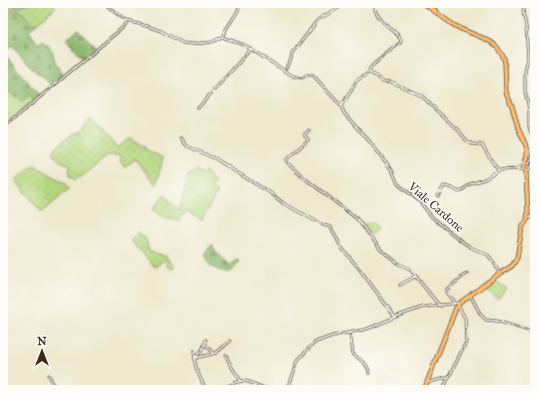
<svg xmlns="http://www.w3.org/2000/svg" width="538" height="393" viewBox="0 0 538 393" font-family="'IM FELL Great Primer',serif">
  <defs>
    <pattern id="grass-dots" width="8" height="8" patternUnits="userSpaceOnUse"><rect width="8" height="8" fill="#b5d77f"/><path d="M2 2h.1M6 6h.1" fill="none" stroke="#9db96d" stroke-width="1.8" stroke-linecap="round"/></pattern>
    <pattern id="forest-firs" width="22" height="20" patternUnits="userSpaceOnUse"><rect width="22" height="20" fill="#90b86e"/><path d="M5 1l3.5 6h-7zM16 11l3.5 6h-7z" fill="#77965a"/></pattern>
  </defs>
  <rect width="100%" height="100%" fill="#fdfcf7"/>
  <filter id="ink" filterUnits="userSpaceOnUse"><feTurbulence type="fractalNoise" baseFrequency=".025" numOctaves="2"/><feDisplacementMap in="SourceGraphic" scale="8" xChannelSelector="R" yChannelSelector="G"/><feConvolveMatrix kernelMatrix="1 2 1 2 8 2 1 2 1" color-interpolation-filters="sRGB"/></filter>
  <filter id="wash" filterUnits="userSpaceOnUse"><feTurbulence type="fractalNoise" baseFrequency=".012" numOctaves="4" result="noise"/><feDisplacementMap in="SourceGraphic" scale="16" xChannelSelector="R" yChannelSelector="G"/><feGaussianBlur stdDeviation="0.9" result="paint"/><feColorMatrix in="noise" values="0 0 0 0 0 0 0 0 0 0 0 0 0 0 0 0 0 1.4 0 .05"/><feComposite in="paint" operator="in"/></filter>
  <g filter="url(#wash)">
    <rect width="100%" height="100%" fill="#eee8cd"/>
    <!-- grass -->
    <path fill="url(#grass-dots)" stroke="#78804e" d="M28,3H52L56,7L35,25L19,9Z
      M3,86L6,89L22,102L29,96L34,101L11,120L3,110Z
      M91,118L117,148L131,138L145,147V149L163,158L156,185L135,159L125,167L120,161L121,158L120,156L118,155L116,156L109,155L80,178L77,177V179L75,180L73,178L71,177L69,171L70,170V164C61,163 55,159 53,150C59,145 71,133 78,133L81,130H82L84,124Z
      M34,165L62,181L66,184L69,189L44,211H41L15,180Z
      M196,170L202,174L205,171L210,176V178L215,183L210,189L217,192L202,220L187,212L180,217L179,221L162,216L153,210L164,194L179,210L188,176H189Z
      M372,222L376,227L377,229L371,235L362,225Z
      M138,232L146,239L149,251L155,254L166,256L167,257V258L175,267L172,269H171L169,268L166,265L167,261L166,259L155,267L131,241Z"/>
    <!-- forest -->
    <path fill="url(#forest-firs)" stroke="#667146" d="M3,3H26L3,16Z
      M19,9L35,25L29,31L38,44L42,40C50,43 55,54 54,63L59,66L61,72L64,76L52,86L41,75L35,71L12,45L3,52V18Z
      M78,29L97,48L84,59L66,39Z
      M3,52L40,96L34,101L29,96L22,102L6,89L3,86Z
      M212,244L215,251L229,265L231,264L237,259L239,261L237,265L231,272H222L210,266L205,253Z"/>
    <!-- park -->
    <path fill="#b5d77f" stroke="#78804e" d="M494,280L506,288L498,299L484,288Z"/>
  </g>
  <g filter="url(#ink)">
    <g fill="none" stroke-linecap="round" stroke-linejoin="round">
      <defs>
        <path id="street" d="M104,3L117,14L127,21L147,26L161,31L183,43L192,44L212,42L222,37
          M526,3L523,12L526,26L528,58L525,71V92L527,99L529,110V127L533,138L535,147
          M222,37L244,45L274,64L293,76L302,78L307,75H313L341,106L344,113L357,128L366,137L392,170L398,184L419,201L432,217L460,240L470,247L488,255L495,264L499,274
          M222,37C227,25 237,16 241,3
          M285,71L289,64L293,53L316,22L319,19L330,13L346,3
          M369,72L383,81L392,82L422,96L437,111L460,132L467,141L472,144L482,145L495,166L499,170L525,169
          M341,106L351,91L356,81L367,74L369,72L370,68L374,64L401,42C400,33 388,28 382,21C379,18 377,14 375,10L376,3
          M198,108L250,50
          M3,128L127,24V21
          M309,130L305,134V136L308,139V140L287,159V162L307,180L357,219L381,250L399,264L410,269L437,303L441,306
          M181,138L187,146L216,159L233,170L272,194L283,203L323,225L331,227L341,247L361,271L395,317
          M528,148C531,153 527,159 527,164H529L535,151
          M515,169L524,165
          M527,172L535,161
          M438,196L444,186L452,188L459,192L461,191L470,184L485,179L499,170
          M400,285L416,276
          M470,295L481,315L486,320L497,321L535,333
          M455,304L446,292V290L467,273
          M350,333L353,354C359,359 369,364 369,373
          M205,344L213,353
          M194,351L195,358L202,350L206,340
          M226,355C229,365 236,373 241,381
          M49,375L56,390
          M427,383L445,378L448,379L466,342L465,318L458,306
          M207,390C202,383 194,367 195,358L216,353L230,341
          M222,390C230,385 237,380 246,381L270,390
          M276,390L285,389L289,386L298,360L312,345L316,342L332,336L367,329L379,324L395,317L423,307L459,303
          M444,390L443,389L448,379"/>
        <path id="secondary" d="M528,217L535,218"/>
        <path id="primary" d="M423,3L452,24L461,29L483,38L491,42L497,47L504,58L505,64L506,92L512,106L518,128L527,148V156L524,165L526,173L528,214L527,220L522,228L517,258L514,263L512,266L499,274L461,302L456,308L424,390
          M427,3L435,10"/>
      </defs>
      <!-- street casing -->
      <use href="#street" stroke="#564638" stroke-width="3"/>
      <!-- secondary casing -->
      <use href="#secondary" stroke="#564638" stroke-width="4"/>
      <!-- primary casing -->
      <use href="#primary" stroke="#564638" stroke-width="5"/>
      <!-- street -->
      <use href="#street" stroke="#fff" stroke-width="1.5"/>
      <!-- secondary -->
      <use href="#secondary" stroke="#fee4c5" stroke-width="2.5"/>
      <!-- primary -->
      <use href="#primary" stroke="#fdbc6f" stroke-width="3.5"/>
    </g>
  </g>
  <g text-anchor="middle" dominant-baseline="central" stroke-width="3" stroke-linejoin="round" paint-order="stroke">
    <!-- street labels -->
    <g font-size="12" fill="#3b2a1e" stroke="#fdfcf7">
      <text transform="translate(436 207) rotate(41)">Viale Cardone</text>
    </g>
  </g>
  <!-- margin -->
  <rect width="538" height="393" fill="none" stroke="#fdfcf7" stroke-width="16"/>
  <!-- north arrow -->
  <g transform="translate(42 351)" stroke="#fdfcf7" stroke-width="3" paint-order="stroke">
  <path d="M0-3L7 15L0 10L-7 15Z" fill="#3b2a1e"/>
  <text y="-6" font-size="11" font-weight="bold" text-anchor="middle" fill="#3b2a1e">N</text>
  </g>
</svg>
